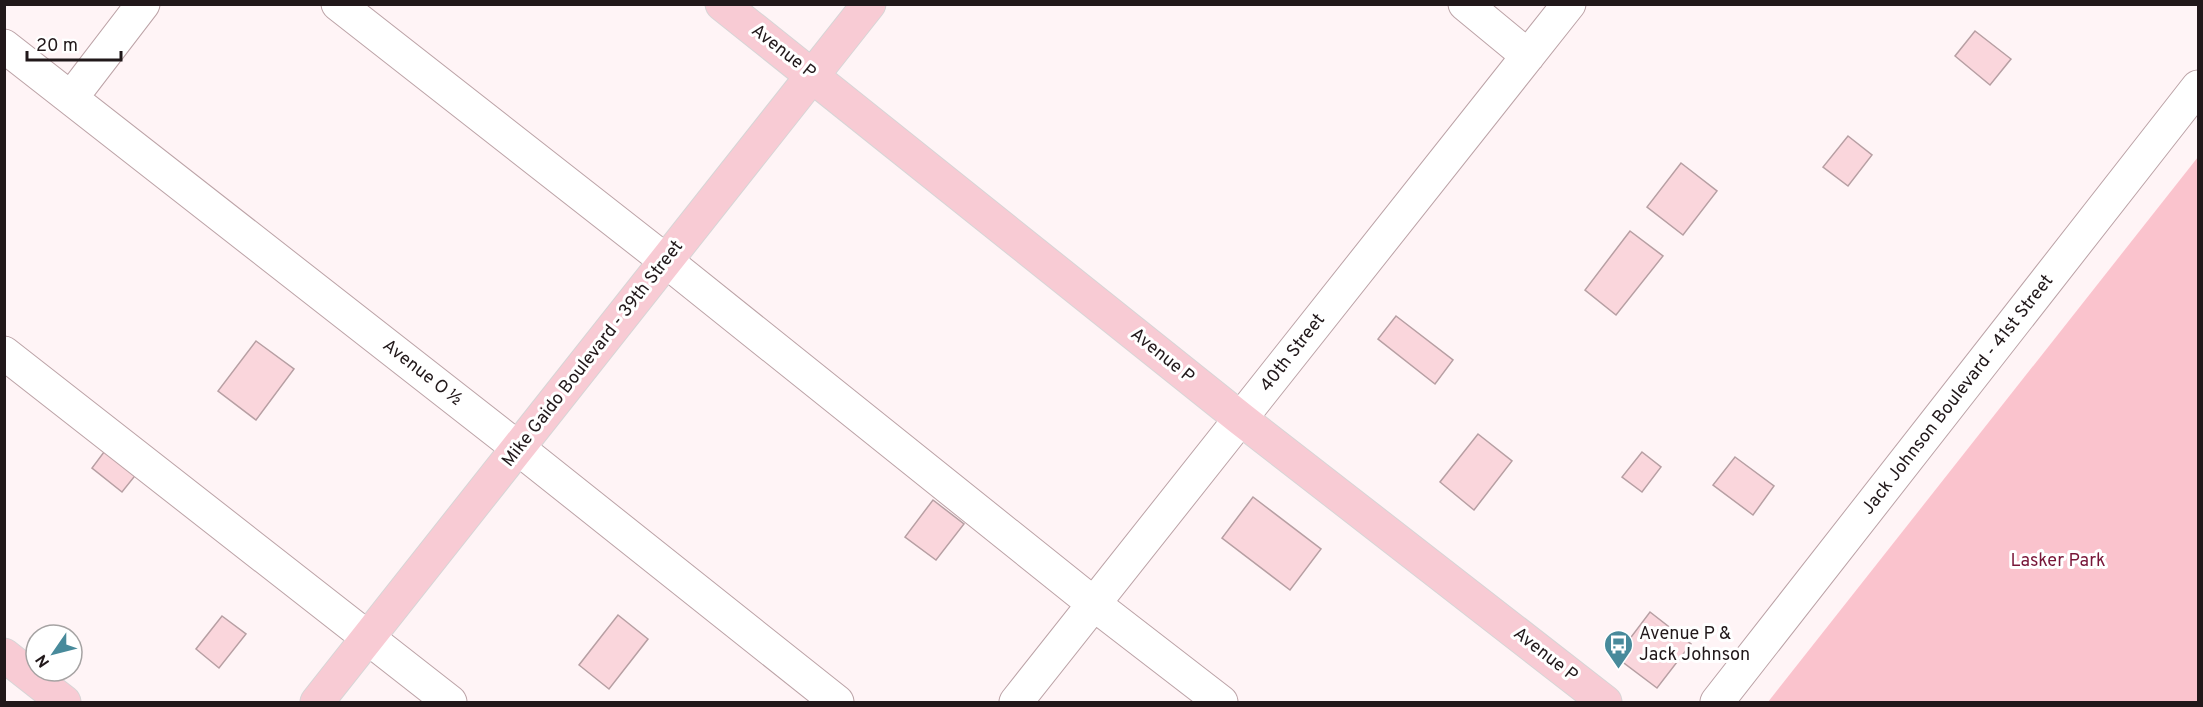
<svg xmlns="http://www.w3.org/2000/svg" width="2203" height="707" viewBox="0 0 2203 707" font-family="Overpass,sans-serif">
  <rect width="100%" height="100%" fill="#fff4f6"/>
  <!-- green -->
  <path fill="#fac3cd" d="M2198,157V702H1768Z"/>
  <!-- building -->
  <path fill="#fad6dc" stroke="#b79fa3" stroke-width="1.5" d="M1975,31L2011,59L1990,85L1955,56Z
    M1848,136L1872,155L1848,186L1823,167Z
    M1681,163L1717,191L1683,235L1647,207Z
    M1630,231L1663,256L1616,315L1585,290Z
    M1396,316L1453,360L1435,384L1378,339Z
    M256,341L294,369L256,420L218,391Z
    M1478,434L1512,461L1474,510L1440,482Z
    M107,448L138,472L122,492L92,468Z
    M1642,452L1661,467L1642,492L1622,477Z
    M1735,457L1774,486L1753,515L1713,485Z
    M1253,497L1321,549L1290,590L1222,538Z
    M933,500L964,524L936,560L905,537Z
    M1650,612L1691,644L1657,688L1616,657Z
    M618,615L648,639L609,689L579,665Z
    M222,616L246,634L219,668L196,649Z"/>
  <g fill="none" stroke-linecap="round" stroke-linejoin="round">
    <defs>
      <path id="minor" d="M338,4L666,261L1094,604L1221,702
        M1465,4L1528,56
        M4,46L518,448L837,702
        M71,98L143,4
        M4,353L450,702
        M1016,702L1569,4
        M1717,702L2198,87"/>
      <path id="major" d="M722,4L1241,419L1605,702
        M4,655L64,702
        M317,702L869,4"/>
    </defs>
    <!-- minor casing -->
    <use href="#minor" stroke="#bca3a7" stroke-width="35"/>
    <!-- major casing -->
    <use href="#major" stroke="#d7d5d6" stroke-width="35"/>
    <!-- minor -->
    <use href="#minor" stroke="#fff" stroke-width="33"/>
    <!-- major -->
    <use href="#major" stroke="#f8cbd4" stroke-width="33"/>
  </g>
  <!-- icons -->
  <defs>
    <symbol id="bus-pin" viewBox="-11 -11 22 30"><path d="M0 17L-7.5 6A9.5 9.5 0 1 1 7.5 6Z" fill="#488a9b" stroke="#fff"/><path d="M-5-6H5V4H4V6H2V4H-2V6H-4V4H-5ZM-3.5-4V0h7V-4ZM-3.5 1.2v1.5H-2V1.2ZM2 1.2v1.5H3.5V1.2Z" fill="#fff"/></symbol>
  </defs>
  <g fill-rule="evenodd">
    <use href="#bus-pin" x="1602" y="628" width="33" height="45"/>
  </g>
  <g text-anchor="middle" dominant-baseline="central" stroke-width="6" stroke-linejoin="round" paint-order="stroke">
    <!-- street labels -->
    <g font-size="18" fill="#21181a" stroke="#fff">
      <text transform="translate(783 52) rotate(38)">Avenue P</text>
      <text transform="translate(1293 353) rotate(-52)">40th Street</text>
      <text transform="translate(593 354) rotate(-52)">Mike Gaido Boulevard - 39th Street</text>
      <text transform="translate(1162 356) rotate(39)">Avenue P</text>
      <text transform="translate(422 373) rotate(38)">Avenue O ½</text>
      <text transform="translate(1958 395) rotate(-52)">Jack Johnson Boulevard - 41st Street</text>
      <text transform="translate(1545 655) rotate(38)">Avenue P</text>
    </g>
    <!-- park labels -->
    <g font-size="18" fill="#781638" stroke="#fff">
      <text x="2058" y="561">Lasker Park</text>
    </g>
    <!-- poi labels -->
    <g font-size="18" fill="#21181a" stroke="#fff" text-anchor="start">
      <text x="1639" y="634">Avenue P &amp;<tspan x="1639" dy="21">Jack Johnson</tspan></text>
    </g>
  </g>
  <!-- border -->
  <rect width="2203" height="707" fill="none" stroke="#21181a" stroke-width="12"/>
  <!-- north arrow -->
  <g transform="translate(54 653) rotate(235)"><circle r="28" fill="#ffffff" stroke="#a6a3a3" stroke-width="1.5"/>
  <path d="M0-4.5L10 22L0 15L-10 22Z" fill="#488a9b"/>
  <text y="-9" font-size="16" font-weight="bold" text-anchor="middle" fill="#21181a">N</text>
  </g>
  <!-- scale -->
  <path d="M27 51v9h94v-9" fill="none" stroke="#21181a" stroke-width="3"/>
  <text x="36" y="51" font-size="18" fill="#21181a" stroke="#ffffff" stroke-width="4.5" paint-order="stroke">20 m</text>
</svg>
